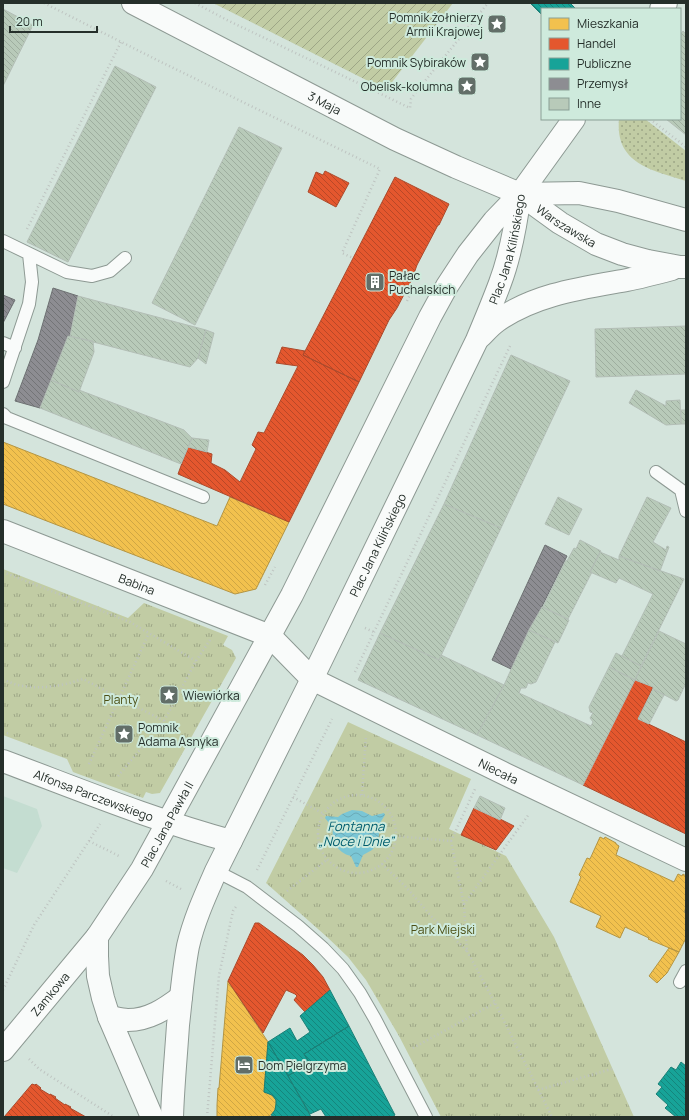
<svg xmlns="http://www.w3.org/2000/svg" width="689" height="1120" viewBox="0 0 689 1120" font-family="Manrope,sans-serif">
  <defs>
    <pattern id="grass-dots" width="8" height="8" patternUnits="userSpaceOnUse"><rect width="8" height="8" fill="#c1cca4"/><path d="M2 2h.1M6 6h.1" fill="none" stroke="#9da686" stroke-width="1.8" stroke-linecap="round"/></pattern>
    <pattern id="park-tufts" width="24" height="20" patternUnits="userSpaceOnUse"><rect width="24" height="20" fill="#c1cca4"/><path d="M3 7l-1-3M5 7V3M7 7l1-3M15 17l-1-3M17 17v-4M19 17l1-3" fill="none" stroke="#9da686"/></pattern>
    <pattern id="garden-furrows" width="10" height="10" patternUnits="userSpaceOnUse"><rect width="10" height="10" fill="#c1cca4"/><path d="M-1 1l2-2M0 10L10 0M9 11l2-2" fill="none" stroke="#9da686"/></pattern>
    <pattern id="water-waves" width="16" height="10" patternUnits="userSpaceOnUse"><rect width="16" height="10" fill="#7ac6d5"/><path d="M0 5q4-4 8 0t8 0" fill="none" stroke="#69aab7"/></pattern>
    <pattern id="homes-back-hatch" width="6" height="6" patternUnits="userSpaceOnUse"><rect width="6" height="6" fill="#f2c14e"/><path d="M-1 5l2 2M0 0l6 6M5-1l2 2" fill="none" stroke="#cfa644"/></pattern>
    <pattern id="shops-back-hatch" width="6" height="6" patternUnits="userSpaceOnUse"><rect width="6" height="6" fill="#e4572e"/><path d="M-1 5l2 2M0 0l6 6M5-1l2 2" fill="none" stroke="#b94827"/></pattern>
    <pattern id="public-back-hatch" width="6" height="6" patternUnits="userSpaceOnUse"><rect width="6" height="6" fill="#17a398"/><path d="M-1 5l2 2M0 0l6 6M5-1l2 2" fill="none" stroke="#15857c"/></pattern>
    <pattern id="industry-back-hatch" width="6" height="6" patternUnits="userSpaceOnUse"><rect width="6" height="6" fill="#8d8d92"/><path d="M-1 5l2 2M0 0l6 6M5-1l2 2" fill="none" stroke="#737477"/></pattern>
    <pattern id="building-back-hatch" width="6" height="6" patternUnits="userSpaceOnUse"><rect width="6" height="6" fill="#b8cab9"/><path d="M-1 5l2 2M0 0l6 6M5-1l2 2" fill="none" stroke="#9eae9f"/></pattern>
  </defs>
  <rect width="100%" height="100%" fill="#d4e4dc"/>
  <!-- built -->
  <path fill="#c4ddd1" d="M3,796L37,809L42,826L17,873L3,868Z"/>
  <!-- grass -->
  <path fill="url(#grass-dots)" d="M619,119H645L686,151V181C652,170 615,164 619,119Z"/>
  <!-- park -->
  <path fill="url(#park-tufts)" d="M3,569L128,618L144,603L228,636L223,645L232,650L236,658L160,793L152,794L146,792L143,798L73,772L67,759L3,735Z
    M348,722L471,779L449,829L506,856L554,937L634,1117H441L399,1036L366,980L348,957L327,937L266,883Z"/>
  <!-- garden -->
  <path fill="url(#garden-furrows)" d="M213,3H453L386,90Z"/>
  <!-- water -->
  <path fill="url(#water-waves)" d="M352,810L362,811L372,816L384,813L385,815L378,826L379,835L377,844L372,850L363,855L358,867H356L351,856C337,853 331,840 333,828L325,818L326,816L338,817L342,814Z"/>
  <!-- homes -->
  <path fill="url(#homes-back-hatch)" stroke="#b49543" d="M3,442L217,526L230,497L289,522L256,589L235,594L3,504Z
    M600,837L604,839L605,837L616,843V844L619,846L616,855L674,882L678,874L682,876L683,874L686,876V908L684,912L686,913V938L679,952L648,939L649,938L625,927L620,938L596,927L601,916L570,902L581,877L579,875L587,858L590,859Z
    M669,948L679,952L667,973L657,983L649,976Z
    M228,981L268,1042L264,1092L268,1093L274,1097L276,1100V1106L274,1113L267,1117H217V1105L218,1088H219Z"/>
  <!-- shops -->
  <path fill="url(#shops-back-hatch)" stroke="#ab4b2d" d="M325,171L349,183L336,207L308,192L316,172L323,175Z
    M395,177L449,204L439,225H438L417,265L412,279L397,308L389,320L359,382L303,355Z
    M282,347L305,351L303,355L359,382L289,522L178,474L188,447L212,454L211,463L225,470L240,482L256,449L252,445L258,432L264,433L298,366L276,363Z
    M635,680L653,687L638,719L686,742V834L583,785Z
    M474,808L500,820V819L514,826L496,850L461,835Z
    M255,923H259L303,955L313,965L323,977L330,990L305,1012L294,1000L297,996L295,994L286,990L263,1033L228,981Z
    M32,1084L35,1085L36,1084L41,1088L40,1089L50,1095V1094L56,1097L55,1098L65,1105V1104L71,1107L70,1108L86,1117H4Z"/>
  <!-- public -->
  <path fill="url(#public-back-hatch)" stroke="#1b8077" d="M530,3H570L576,9H542V15Z
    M330,990L349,1026L304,1054L309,1062L288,1076L268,1042L290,1028L297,1041L310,1032L300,1016Z
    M349,1026L395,1115L392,1117H326L321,1109L310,1114L288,1076L309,1062L304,1054Z
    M268,1042L288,1076L311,1117H275L271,1115L275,1110L276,1104V1100L272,1095L264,1092Z
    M681,1062L686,1066V1117H676L665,1108L668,1105L656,1094L662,1087L658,1084L671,1067L676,1070Z"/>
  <!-- industry -->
  <path fill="url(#industry-back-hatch)" stroke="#6e7173" d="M53,288L78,296L70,336H68L40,408L15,401L38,340Z
    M3,295L15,300L3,323Z
    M545,545L567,556L511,669L492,660Z"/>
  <!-- building -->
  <path fill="url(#building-back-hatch)" stroke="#b3beb6" d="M3,9L33,25L3,86Z
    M683,31L686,34V135L666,119H680V35Z
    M115,66L156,87L68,262L27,242Z
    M239,127L282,148L195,325L152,303Z
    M78,296L206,330L198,358L190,367L70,336Z
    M686,326V374L596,377L595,329Z
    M206,330L214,333L206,364L198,358Z
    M68,336L93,341L94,352L79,392L51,380Z
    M511,355L570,381L501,528L444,504Z
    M51,380L79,392V390L184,430L192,438L181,464L40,408Z
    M636,390L666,406V401L680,400L681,424L666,425L629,403Z
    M681,410H686V424H681Z
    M192,438L209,440L207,452L188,447Z
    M558,497L582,509L569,535L545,524Z
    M647,497L671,508L653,542L666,550L667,546L669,547L660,571L619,556Z
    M444,504L501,528L439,660L380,633Z
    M580,540L601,551L590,572H592L568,619L543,607L566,560L567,561L574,548L576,549Z
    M600,552L619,560V556L684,579L641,666L622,656L653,594L619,578L616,583L590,572Z
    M542,607L569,620L558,643L529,630Z
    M529,630L555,642L536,682L531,684L528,683L526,688H521L519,693L591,726L593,722L590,718L593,713L590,712L589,707L609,667L635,680L583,785L477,735L504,685Z
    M659,631L686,644V683L678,700L676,701L653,689V687L635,680Z
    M380,633L439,660L441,655L504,685L477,735L358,680Z
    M616,653L641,666L635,680L609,667Z
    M653,689L664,695L649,724L638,719Z
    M480,796L505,808L500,820L474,808Z"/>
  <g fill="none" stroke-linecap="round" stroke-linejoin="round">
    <defs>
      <path id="service" d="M3,241L67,272L92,276L110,271L125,258
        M3,343L15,348
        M3,382L29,304L32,282L29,254
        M3,414L7,418L203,497
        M656,472L681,490L686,511
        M216,871L247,887L298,926L323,948L343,969L360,993L375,1019L426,1117
        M680,982L686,971"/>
      <g id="minor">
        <path id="s1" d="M3,531L270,636L312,679L505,774L686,860"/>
        <path id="s2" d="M3,761C78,789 153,820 231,841"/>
        <path d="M109,1017C115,1018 122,1020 128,1020C149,1020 165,1009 181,997"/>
        <path id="s3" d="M3,1050L97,937"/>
      </g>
      <g id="tertiary">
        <path id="s4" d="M133,3L395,139L456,167L520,194L560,223L596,244L622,254L648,261L680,267H686"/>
        <path d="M661,9L666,3"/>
        <path d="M520,194L579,193L618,201L686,220"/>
        <path d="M481,336C486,331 491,325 497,321C535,294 582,288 627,280C642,277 657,273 672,269"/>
        <path id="s5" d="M152,1117L109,1017L103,998L98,976L97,956V937L142,869L292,595L430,317L447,286L468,254L494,221L520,194L574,119"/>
        <path id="s6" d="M172,1117C173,1086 176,1056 178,1025C181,999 183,972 188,946C194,920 205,896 216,871L312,679L477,340C485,321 493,302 500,283C511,254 516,224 520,194"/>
      </g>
    </defs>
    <!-- service casing -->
    <use href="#service" stroke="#8d9993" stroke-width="14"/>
    <!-- minor casing -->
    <use href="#minor" stroke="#8d9993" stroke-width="24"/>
    <!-- tertiary casing -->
    <use href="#tertiary" stroke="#8d9993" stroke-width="24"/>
    <!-- path -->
    <path stroke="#bec4c1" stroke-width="2.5" stroke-dasharray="1 3" stroke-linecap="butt" d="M44,3L163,63L380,169L342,253L353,258
      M195,3L227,20L410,108L411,99L416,92L488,3
      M650,119L686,147
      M27,229L121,42
      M407,301L413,288L408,286
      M3,572L130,622L196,661
      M265,585L275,567
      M365,628L374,632
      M355,672L510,346
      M3,680C8,681 13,684 18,685C40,690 62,686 83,679L164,721
      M3,732L10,734
      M89,764L149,633
      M118,776L164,721L196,661L210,640
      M362,795L366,735
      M318 834a39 39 0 1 1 78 0a39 39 0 1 1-78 0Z
      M293,797L324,814
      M89,841L119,856
      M451,841L475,789
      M382,864L406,887L431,916L467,951L464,905L451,841L396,836
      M257,870L332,719
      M166,881L181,889
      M287,891L328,859
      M464,904L529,814
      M467,951L495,1003L552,1117
      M3,990L34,925L100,824
      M413,1048L495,1003
      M29,1059L39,1069L114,1117
      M538,1090L612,1069
      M207,1117L219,975L233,911L237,905"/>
    <!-- service -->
    <use href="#service" stroke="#f9fbfa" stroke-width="12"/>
    <!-- minor -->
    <use href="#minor" stroke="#f9fbfa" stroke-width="22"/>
    <!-- tertiary -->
    <use href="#tertiary" stroke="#f9fbfa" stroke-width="22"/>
  </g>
  <!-- icons -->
  <defs>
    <symbol id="sight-square" viewBox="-11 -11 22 22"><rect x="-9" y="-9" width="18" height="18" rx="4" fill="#626e68" stroke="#ceeadc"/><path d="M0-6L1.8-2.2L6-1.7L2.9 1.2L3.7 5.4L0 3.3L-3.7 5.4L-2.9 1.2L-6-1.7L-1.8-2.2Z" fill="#fff"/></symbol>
    <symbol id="building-square" viewBox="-11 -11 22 22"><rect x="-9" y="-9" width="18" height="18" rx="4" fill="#626e68" stroke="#ceeadc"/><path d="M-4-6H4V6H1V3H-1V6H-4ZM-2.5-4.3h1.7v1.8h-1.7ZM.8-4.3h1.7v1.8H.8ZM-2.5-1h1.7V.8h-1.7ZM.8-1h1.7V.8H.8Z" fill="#fff"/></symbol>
    <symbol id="hotel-square" viewBox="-11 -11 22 22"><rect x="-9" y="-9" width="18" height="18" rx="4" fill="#626e68" stroke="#ceeadc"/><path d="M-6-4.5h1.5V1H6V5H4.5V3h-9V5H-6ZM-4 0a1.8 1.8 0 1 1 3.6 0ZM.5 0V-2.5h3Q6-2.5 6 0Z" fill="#fff"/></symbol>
  </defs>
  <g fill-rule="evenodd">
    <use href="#sight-square" x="486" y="13" width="22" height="22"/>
    <use href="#sight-square" x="469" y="51" width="22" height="22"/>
    <use href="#sight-square" x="456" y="75" width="22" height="22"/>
    <use href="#building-square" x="364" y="271" width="22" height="22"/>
    <use href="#sight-square" x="158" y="684" width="22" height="22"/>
    <use href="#sight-square" x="113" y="723" width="22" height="22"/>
    <use href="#hotel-square" x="233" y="1054" width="22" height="22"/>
  </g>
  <g text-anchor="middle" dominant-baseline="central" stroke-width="4" stroke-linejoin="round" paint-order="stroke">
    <!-- poi labels -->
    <g font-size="12" fill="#252f2a" stroke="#ceeadc" text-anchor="start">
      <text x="483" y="17" text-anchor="end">Pomnik żołnierzy<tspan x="483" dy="14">Armii Krajowej</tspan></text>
      <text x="466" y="62" text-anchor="end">Pomnik Sybiraków</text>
      <text x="453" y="86" text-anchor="end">Obelisk-kolumna</text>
      <text x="389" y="275">Pałac<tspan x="389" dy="14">Puchalskich</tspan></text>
      <text x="183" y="695">Wiewiórka</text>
      <text x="138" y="727">Pomnik<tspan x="138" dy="14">Adama Asnyka</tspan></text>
      <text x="258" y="1065">Dom Pielgrzyma</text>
    </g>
    <!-- street labels -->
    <g font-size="12" fill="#252f2a" stroke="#ceeadc">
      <text stroke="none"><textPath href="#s4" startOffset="216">3 Maja</textPath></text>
      <text stroke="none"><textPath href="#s4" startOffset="488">Warszawska</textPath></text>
      <text stroke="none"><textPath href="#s6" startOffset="940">Plac Jana Kilińskiego</textPath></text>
      <text stroke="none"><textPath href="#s6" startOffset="616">Plac Jana Kilińskiego</textPath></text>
      <text stroke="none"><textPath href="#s1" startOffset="144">Babina</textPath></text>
      <text stroke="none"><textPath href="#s1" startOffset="555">Niecała</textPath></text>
      <text stroke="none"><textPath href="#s2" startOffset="97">Alfonsa Parczewskiego</textPath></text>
      <text stroke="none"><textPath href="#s5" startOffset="323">Plac Jana Pawła II</textPath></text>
      <text stroke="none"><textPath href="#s3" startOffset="73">Zamkowa</textPath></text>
    </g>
    <!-- park labels -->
    <g font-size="12" fill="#4b4f15" stroke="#ceeadc">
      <text x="121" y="699">Planty</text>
      <text x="443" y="929">Park Miejski</text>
    </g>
    <!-- water labels -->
    <g font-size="13" font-style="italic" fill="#015d6e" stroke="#ceeadc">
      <text x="356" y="826">Fontanna<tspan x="356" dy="15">„Noce i Dnie”</tspan></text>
    </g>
  </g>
  <!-- border -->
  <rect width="689" height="1120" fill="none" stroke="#252f2a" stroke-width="8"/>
  <!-- legend -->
  <rect x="541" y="8" width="140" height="112" fill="#ceeadc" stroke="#8a9f95"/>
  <rect x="549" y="18" width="20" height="12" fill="#f2c14e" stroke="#8a9f95"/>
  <text x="577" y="28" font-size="12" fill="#252f2a">Mieszkania</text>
  <rect x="549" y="38" width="20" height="12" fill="#e4572e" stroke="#8a9f95"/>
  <text x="577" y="48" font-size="12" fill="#252f2a">Handel</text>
  <rect x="549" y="58" width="20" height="12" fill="#17a398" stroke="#8a9f95"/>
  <text x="577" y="68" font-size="12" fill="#252f2a">Publiczne</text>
  <rect x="549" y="78" width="20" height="12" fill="#8d8d92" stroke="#8a9f95"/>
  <text x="577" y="88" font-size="12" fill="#252f2a">Przemysł</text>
  <rect x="549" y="98" width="20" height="12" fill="#b8cab9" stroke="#8a9f95"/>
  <text x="577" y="108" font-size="12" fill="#252f2a">Inne</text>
  <!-- scale -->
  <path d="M10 26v6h87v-6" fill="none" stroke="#252f2a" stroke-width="2"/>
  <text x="16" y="26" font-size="12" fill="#252f2a" stroke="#ceeadc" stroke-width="3" paint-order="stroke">20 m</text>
</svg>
